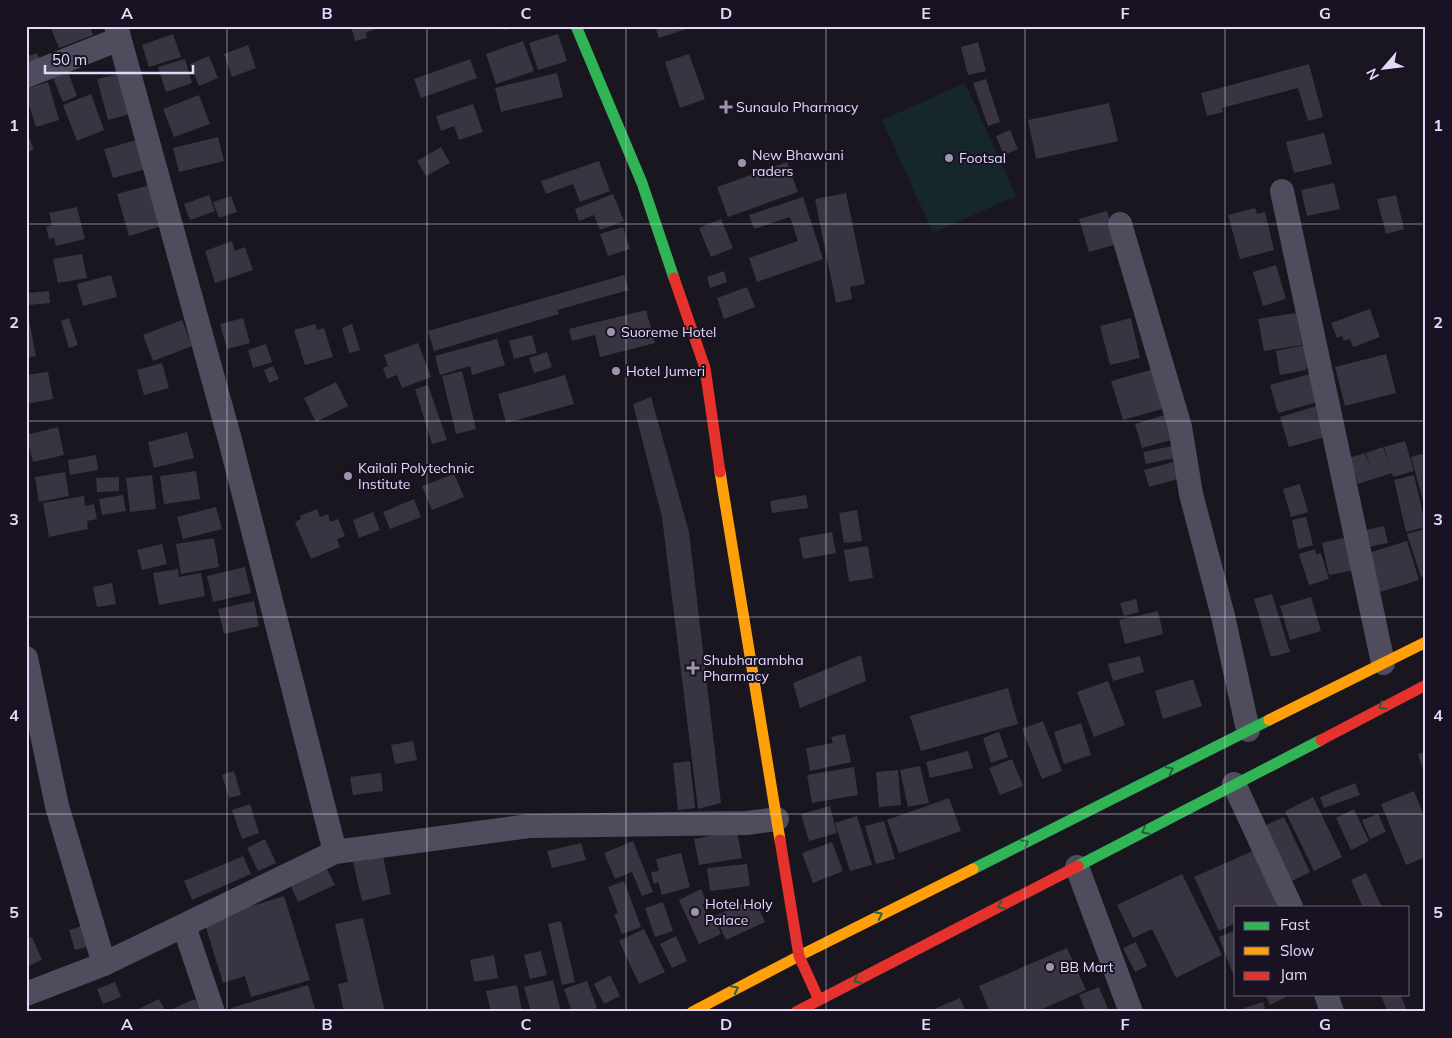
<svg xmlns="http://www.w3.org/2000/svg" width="1452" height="1038" viewBox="0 0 1452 1038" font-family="Mulish,sans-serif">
  <rect width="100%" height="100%" fill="#19161f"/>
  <!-- green -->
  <path fill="#16272b" d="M965,83L1016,196L933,233L882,120Z"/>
  <!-- building -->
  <path fill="#393441" d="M50,26H90L93,35L59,48Z
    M351,26H384V27L366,32L367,38L355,41Z
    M503,26H515L516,27L504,30Z
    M655,26H692V27L659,38Z
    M173,34L181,57L149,67L142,45Z
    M558,34L567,61L538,70L529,43Z
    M523,41L534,71L496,84L486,54Z
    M978,42L986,71L968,75L961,47Z
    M248,45L256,68L232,77L224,54Z
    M37,53L42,66L26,72V57Z
    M689,54L705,99L680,108L665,62Z
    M209,56L218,78L199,86L190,64Z
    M185,59L192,83L166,92L158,67Z
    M470,59L477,78L421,98L414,79Z
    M1309,64L1323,117L1308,121L1298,88L1222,108L1223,112L1207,116L1201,93Z
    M68,72L77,96L63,102L53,78Z
    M123,73L134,113L108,120L97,79Z
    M557,73L563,97L501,112L495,88Z
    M986,79L1000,122L988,126L973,83Z
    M48,82L59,120L36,127L26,96V89Z
    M91,94L104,130L77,141L63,105Z
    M199,95L210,124L174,137L163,109Z
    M1109,103L1118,141L1036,159L1028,120Z
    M473,104L483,132L459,140L454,126L441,131L436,116Z
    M26,129L34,150L26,152Z
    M1010,130L1018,149L1004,155L996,136Z
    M1324,133L1332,164L1294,173L1286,142Z
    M218,137L224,161L179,172L173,148Z
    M137,140L146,169L113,178L104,149Z
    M441,147L450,163L426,176L417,161Z
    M599,161L610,191L580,202L573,184L546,194L541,181Z
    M787,162L798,192L728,217L717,187Z
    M1334,183L1340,209L1307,216L1301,190Z
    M150,185L162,226L129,236L117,194Z
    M846,193L865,284L850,287L852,299L836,303L815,199Z
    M613,194L624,221L600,230L594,215L579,221L575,209Z
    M209,195L215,211L190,220L184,204Z
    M1396,195L1404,229L1386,234L1377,199Z
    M231,196L237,212L219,218L213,202Z
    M803,197L823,259L757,282L749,258L798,241L790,217L754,229L749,215Z
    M77,207L85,239L56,246L54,238L49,239L46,227L52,225L49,213Z
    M1255,208L1257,214L1265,212L1274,250L1240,259L1228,215Z
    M1107,211L1117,244L1089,252L1079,219Z
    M721,219L733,248L711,257L699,228Z
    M623,227L630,249L608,256L600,234Z
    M232,241L235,251L245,247L253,270L215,283L205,251Z
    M82,254L87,278L58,283L53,259Z
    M1276,265L1286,299L1263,306L1253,272Z
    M724,271L727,282L710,288L707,277Z
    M111,275L117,297L83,306L77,284Z
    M624,275L629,290L557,310L559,314L434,351L428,331Z
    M747,287L755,307L724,319L717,298Z
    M49,291L50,303L28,305L27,293Z
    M26,305L36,356L26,358Z
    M1370,309L1380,337L1353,347L1350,339L1344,341L1342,336L1337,338L1331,323Z
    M646,310L655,343L600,357L595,335L572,341L569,329Z
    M1296,313L1302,345L1264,351L1258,319Z
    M69,318L78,345L69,348L61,321Z
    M243,318L250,343L227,349L220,324Z
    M1131,318L1140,358L1110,365L1100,326Z
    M182,320L192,346L153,361L143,335Z
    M315,324L317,330L324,328L333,357L305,365L294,330Z
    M352,324L360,350L349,353L342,328Z
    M532,335L537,353L514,359L509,341Z
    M497,339L505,365L472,375L470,366L440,375L435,356Z
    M418,343L431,377L402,388L397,375L387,379L383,368L388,366L384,355Z
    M266,344L272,362L253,368L248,350Z
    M1305,345L1310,367H1306V370L1280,375L1276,351Z
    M547,352L552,367L534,373L529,358Z
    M1386,354L1396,393L1345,406L1335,367Z
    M162,363L169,388L144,395L137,370Z
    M273,366L279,379L269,383L264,370Z
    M1154,369L1166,408L1123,420L1111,381Z
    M462,371L476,429L456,434L442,376Z
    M48,372L53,399L26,404V375Z
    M1310,374L1318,402L1278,413L1270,385Z
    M565,375L574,404L506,423L498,394Z
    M336,382L348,406L316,422L304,398Z
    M428,385L447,440L432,444L415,389Z
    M651,397L689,532L721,803L698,809L662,517L633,404Z
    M1323,404L1332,435L1289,447L1280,417Z
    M1168,414L1175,439L1142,448L1135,424Z
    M58,427L64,455L33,462L26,435Z
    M187,432L194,458L154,468L148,442Z
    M1405,441L1414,471L1393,477L1392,473L1358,484L1349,458L1365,453L1371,470L1366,453L1383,447L1389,465L1384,447Z
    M1173,446L1175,458L1146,464L1143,452Z
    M1425,453L1426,456L1425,508L1411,457Z
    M96,455L98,470L70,475L68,460Z
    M1173,462L1178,479L1149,487L1144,470Z
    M196,471L200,499L164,504L160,476Z
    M65,472L69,496L39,502L35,477Z
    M454,474L464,497L432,510L422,486Z
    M152,475L156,509L130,512L126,478Z
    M1414,475L1426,527L1406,532L1394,480Z
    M119,477V491L97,492L96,478Z
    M1300,484L1308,512L1291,517L1283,489Z
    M123,495L126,511L102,515L99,499Z
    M806,495L808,508L772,513L770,501Z
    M84,496L85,506L94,504L97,519L87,521L88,529L49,537L43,503Z
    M414,499L421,517L390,529L383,512Z
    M216,507L222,529L183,539L177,517Z
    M317,509L320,517L328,514L330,522L338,519L345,536L337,539L340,547L311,559L295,522L301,519L300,516Z
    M857,510L862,541L844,543L839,513Z
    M373,512L380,530L359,538L353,520Z
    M1306,517L1313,545L1298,549L1292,520Z
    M1384,526L1388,543L1369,547L1366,530Z
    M1424,529L1426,533V575L1421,577L1407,534Z
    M832,532L836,553L803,559L799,538Z
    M1347,537L1355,570L1329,575L1322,543Z
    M214,538L219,567L181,574L176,544Z
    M1407,541L1419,580L1377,593L1365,554Z
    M162,544L167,564L142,570L137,550Z
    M868,546L873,578L849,582L844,550Z
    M1315,549L1316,554L1321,553L1329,579L1309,585L1299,554Z
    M245,567L251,593L213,602L207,576Z
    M178,569L179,577L201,573L205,596L159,605L153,573Z
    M112,583L116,604L97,607L93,587Z
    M1272,594L1290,652L1271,657L1254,599Z
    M1311,597L1321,631L1290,640L1280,606Z
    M1136,599L1139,612L1124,616L1120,603Z
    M254,601L259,626L224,634L218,609Z
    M1158,611L1163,634L1125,644L1119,620Z
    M861,655L866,681L800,708L793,683Z
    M1140,656L1144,672L1113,681L1108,664Z
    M1193,679L1202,706L1163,719L1155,691Z
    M1108,681L1125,725L1094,737L1077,692Z
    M1008,688L1018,724L921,751L910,716Z
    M1043,721L1062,771L1042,779L1022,729Z
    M1081,723L1091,755L1064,764L1054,732Z
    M999,732L1008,757L991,763L983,738Z
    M845,734L851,762L810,771L806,748L833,743L831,737Z
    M413,741L417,760L395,764L391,745Z
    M968,751L973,768L930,778L926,762Z
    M1426,751V776H1425L1418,754Z
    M1012,759L1023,786L1000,795L989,768Z
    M690,761L695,808L678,810L673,763Z
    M920,766L929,803L908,807L900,770Z
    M854,767L858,795L812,803L807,775Z
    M898,770L901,805L879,807L876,772Z
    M234,771L241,795L229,798L222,775Z
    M381,773L383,791L353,795L350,777Z
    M1355,783L1360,795L1324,808L1320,797Z
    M1414,791L1426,821V857L1406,865L1381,804Z
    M1313,797L1342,857L1314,871L1285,811Z
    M949,798L961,831L899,853L887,820Z
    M250,804L259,833L242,839L232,810Z
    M830,806L837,833L809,841L801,814Z
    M1354,809L1369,841L1351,850L1336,818Z
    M1378,814L1386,832L1370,839L1362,820Z
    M857,816L872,865L850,871L835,823Z
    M1284,817L1310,872L1290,882L1264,826Z
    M884,821L895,859L876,864L865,826Z
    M737,831L742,858L699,865L694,839Z
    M265,839L276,863L258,871L247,848Z
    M633,841L653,892L642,896L632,872L615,879L604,853Z
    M832,842L843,871L813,883L802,853Z
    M581,843L586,860L552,868L547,851Z
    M1255,850L1279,904L1273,907H1236V923L1219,931L1194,877Z
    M681,853L690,887L662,895L658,882L654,884L651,872L659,871L656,859Z
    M243,856L251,874L192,900L184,881Z
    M383,856L391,894L362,901L353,862Z
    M747,864L750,886L710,891L707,868Z
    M326,867L335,885L298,902L290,884Z
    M1366,873L1382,907H1363L1351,880Z
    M1182,874L1222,955L1176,978L1152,929L1133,938L1117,905Z
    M624,881L641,927L622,934L614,915L618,913L608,887Z
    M701,889L707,903L702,904L710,921L715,919L721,934L699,944L679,900Z
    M284,896L310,980L251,997L245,976L223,983L204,921Z
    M754,898L765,922L726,940L715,916Z
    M663,902L673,931L655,937L645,908Z
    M363,918L385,1012H344L338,984L348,982L335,924Z
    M561,921L575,982L562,985L548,924Z
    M85,925L91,946L75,950L69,930Z
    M644,929L665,972L639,984L619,941Z
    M1236,930V973L1233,974L1219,937Z
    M676,936L687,961L672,968L660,944Z
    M32,937L42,960L26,967V939Z
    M1136,942L1147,966L1135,972L1123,948Z
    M1067,948L1086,990L1035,1012H990L979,986Z
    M541,951L547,975L530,979L524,955Z
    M494,955L498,978L474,982L470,960Z
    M610,975L620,996L604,1004L594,984Z
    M553,980L561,1012H531L524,987Z
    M587,981L597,1008L587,1012H572L564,989Z
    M115,982L121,997L103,1004L97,989Z
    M308,985L316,1012H232L231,1008Z
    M517,985L522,1012H491L486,991Z
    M1099,987L1109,1012H1086L1079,995Z
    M1265,994H1292L1270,1005Z
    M1380,994H1400L1407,1010L1403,1012H1388Z
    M960,998L966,1012H938L936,1008Z
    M159,999L166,1012H132Z
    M195,999L201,1012H171L170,1010Z
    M1263,1002L1266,1012H1246L1244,1008Z"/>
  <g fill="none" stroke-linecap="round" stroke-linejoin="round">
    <!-- street -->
    <path stroke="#4f4c5e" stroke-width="24" d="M116,26L230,440L335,852
      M26,76L119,39
      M1282,191L1383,663
      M1120,224L1180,427L1191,494L1223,616L1248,730
      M26,658L57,806L104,964
      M1234,784L1291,907
      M1077,867L1131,1012
      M184,926L213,1012
      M26,994L104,964L335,852L529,826L747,823L777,819
      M1326,994L1332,1012"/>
    <!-- fast -->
    <path stroke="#30b455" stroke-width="11" d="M576,26L642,183L674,278
      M1078,866L1321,740
      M973,869L1269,720"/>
    <!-- slow -->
    <path stroke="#ff9f0a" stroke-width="11" d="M720,472L780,840
      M1269,720L1426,642
      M692,1012L799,956L973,869"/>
    <!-- jam -->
    <path stroke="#e5322d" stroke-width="11" d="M674,278L705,368L720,472
      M1321,740L1426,685
      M780,840L799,956L819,1000
      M796,1012L1078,866"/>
  </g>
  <!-- one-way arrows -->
  <defs><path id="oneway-chevron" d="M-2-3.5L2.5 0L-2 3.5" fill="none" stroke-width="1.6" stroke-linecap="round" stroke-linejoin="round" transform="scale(1.25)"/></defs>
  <g stroke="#24633c">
    <use href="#oneway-chevron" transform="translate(1382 706) rotate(152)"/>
    <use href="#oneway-chevron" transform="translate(1170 770) rotate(-27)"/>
    <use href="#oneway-chevron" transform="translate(1145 831) rotate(152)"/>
    <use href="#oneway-chevron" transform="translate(1025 843) rotate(-27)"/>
    <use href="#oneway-chevron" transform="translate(1001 906) rotate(153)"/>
    <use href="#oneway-chevron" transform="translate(879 915) rotate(-27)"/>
    <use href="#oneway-chevron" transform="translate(857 980) rotate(153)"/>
    <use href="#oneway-chevron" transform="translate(735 989) rotate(-28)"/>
  </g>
  <!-- grid -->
  <path fill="none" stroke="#e2dafa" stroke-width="1" stroke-opacity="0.55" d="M227,26V1012M427,26V1012M626,26V1012M826,26V1012M1025,26V1012M1225,26V1012M26,224H1426M26,421H1426M26,617H1426M26,814H1426"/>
  <!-- markers -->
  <g fill="#9c95ad" stroke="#181223" stroke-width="2">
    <path d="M723.5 99.5h5v5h5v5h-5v5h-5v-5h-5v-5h5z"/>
    <circle cx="949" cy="158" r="5"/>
    <circle cx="742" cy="163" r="5"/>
    <circle cx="611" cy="332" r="5"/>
    <circle cx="616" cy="371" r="5"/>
    <circle cx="348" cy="476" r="5"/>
    <path d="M690.5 660.5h5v5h5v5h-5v5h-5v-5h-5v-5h5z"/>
    <circle cx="695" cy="912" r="5"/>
    <circle cx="1050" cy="967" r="5"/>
  </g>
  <g text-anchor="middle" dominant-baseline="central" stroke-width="4" stroke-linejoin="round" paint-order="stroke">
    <!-- poi labels -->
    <g font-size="14" fill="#e2dafa" stroke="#181223" text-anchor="start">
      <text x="736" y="107">Sunaulo Pharmacy</text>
      <text x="752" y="155">New Bhawani<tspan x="752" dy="16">raders</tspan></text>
      <text x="959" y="158">Footsal</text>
      <text x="621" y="332">Suoreme Hotel</text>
      <text x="626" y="371">Hotel Jumeri</text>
      <text x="358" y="468">Kailali Polytechnic<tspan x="358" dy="16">Institute</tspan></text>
      <text x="703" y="660">Shubharambha<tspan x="703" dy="16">Pharmacy</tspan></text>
      <text x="705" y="904">Hotel Holy<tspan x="705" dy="16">Palace</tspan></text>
      <text x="1060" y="967">BB Mart</text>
    </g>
  </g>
  <!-- border -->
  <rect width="1452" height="1038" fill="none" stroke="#181223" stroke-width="55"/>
  <!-- legend -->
  <rect x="1234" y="906" width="175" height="90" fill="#181223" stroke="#696279"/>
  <rect x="1244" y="922" width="25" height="8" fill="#30b455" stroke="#696279"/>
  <text x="1280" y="930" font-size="15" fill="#e2dafa">Fast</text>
  <rect x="1244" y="947" width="25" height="8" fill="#ff9f0a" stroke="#696279"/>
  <text x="1280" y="956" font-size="15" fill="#e2dafa">Slow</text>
  <rect x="1244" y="972" width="25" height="8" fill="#e5322d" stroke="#696279"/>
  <text x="1280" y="980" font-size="15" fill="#e2dafa">Jam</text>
  <!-- north arrow -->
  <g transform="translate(1384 68) rotate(242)" stroke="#181223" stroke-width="4" paint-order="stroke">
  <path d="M0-4L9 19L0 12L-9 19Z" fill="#e2dafa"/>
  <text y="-8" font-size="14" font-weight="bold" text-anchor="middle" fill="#e2dafa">N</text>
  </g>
  <!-- scale -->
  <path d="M45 65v8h148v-8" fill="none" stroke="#e2dafa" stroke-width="2.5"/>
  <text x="52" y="65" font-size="15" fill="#e2dafa" stroke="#181223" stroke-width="4" paint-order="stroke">50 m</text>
  <rect x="28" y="28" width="1396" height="982" fill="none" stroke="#e2dafa" stroke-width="2"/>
  <g font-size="16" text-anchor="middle" font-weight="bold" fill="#e2dafa">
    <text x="127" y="19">A</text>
    <text x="327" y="19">B</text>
    <text x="526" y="19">C</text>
    <text x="726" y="19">D</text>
    <text x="926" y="19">E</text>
    <text x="1125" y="19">F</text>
    <text x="1325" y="19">G</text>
    <text x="14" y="131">1</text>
    <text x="1438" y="131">1</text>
    <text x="14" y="328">2</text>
    <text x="1438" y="328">2</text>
    <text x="14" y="525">3</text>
    <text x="1438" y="525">3</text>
    <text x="14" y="721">4</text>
    <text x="1438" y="721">4</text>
    <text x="14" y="918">5</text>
    <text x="1438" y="918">5</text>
    <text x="127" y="1030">A</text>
    <text x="327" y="1030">B</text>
    <text x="526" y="1030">C</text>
    <text x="726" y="1030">D</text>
    <text x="926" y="1030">E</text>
    <text x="1125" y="1030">F</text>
    <text x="1325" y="1030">G</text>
  </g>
</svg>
